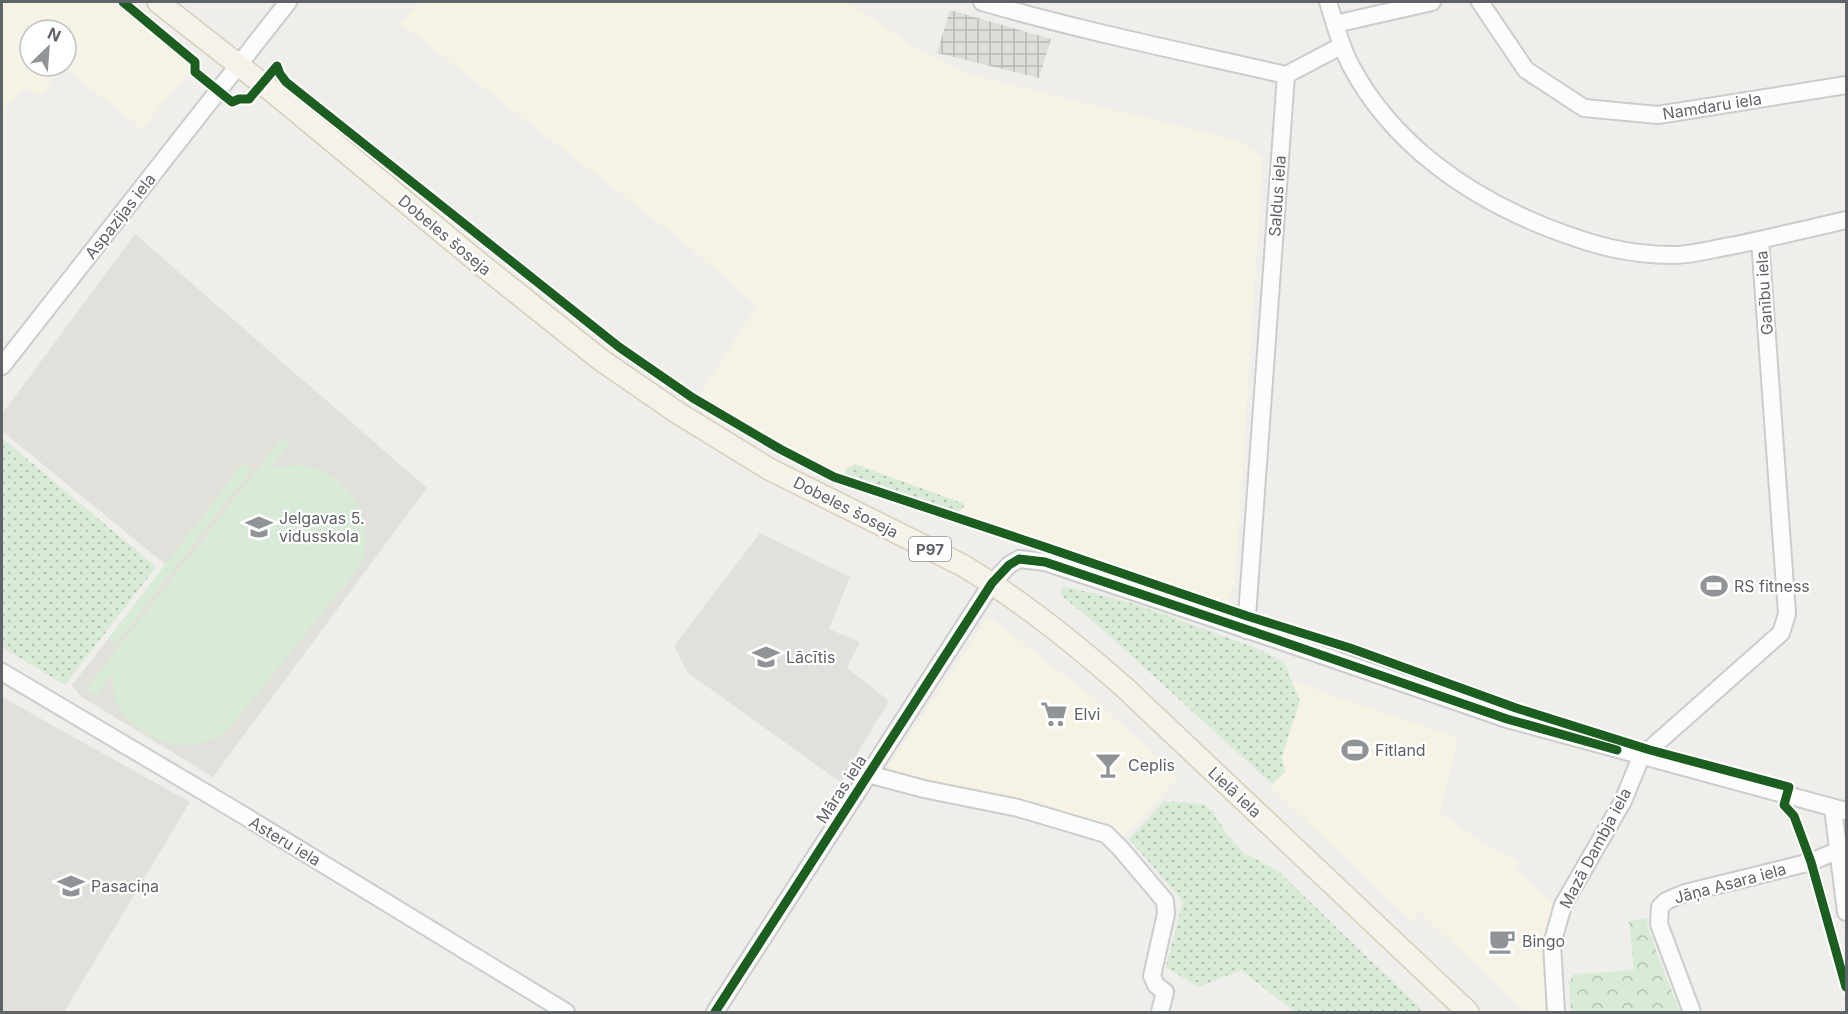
<svg xmlns="http://www.w3.org/2000/svg" width="1848" height="1014" viewBox="0 0 1848 1014" font-family="Inter,sans-serif">
  <defs>
    <pattern id="industrial-grid" width="8" height="8" patternUnits="userSpaceOnUse" patternTransform="scale(1.5)"><rect width="8" height="8" fill="#dfddda"/><path d="M0 4h8M4 0v8" fill="none" stroke="#b8b7b5"/></pattern>
    <pattern id="grass-dots" width="8" height="8" patternUnits="userSpaceOnUse" patternTransform="scale(1.5)"><rect width="8" height="8" fill="#d8ebd6"/><path d="M2 2h.1M6 6h.1" fill="none" stroke="#b2c2b1" stroke-width="1.8" stroke-linecap="round"/></pattern>
    <pattern id="park-crowns" width="20" height="18" patternUnits="userSpaceOnUse" patternTransform="scale(1.5)"><rect width="20" height="18" fill="#d8ebd6"/><path d="M2 6a3 3 0 1 1 6 0M12 15a3 3 0 1 1 6 0" fill="none" stroke="#b2c2b1"/></pattern>
  </defs>
  <rect width="100%" height="100%" fill="#efeeea"/>
  <!-- commercial -->
  <path fill="#f7f3e4" fill-rule="evenodd" d="M2,2H115L193,66L142,129L64,67L39,96L24,87L2,114ZM30,30H66V66H30Z
    M420,2H849L912,46L964,73L1238,141L1263,157L1235,583L1227,604L1210,614L1060,560L973,521L826,470L699,397L757,305L681,240L400,23Z
    M988,616L1096,700L1178,778L1121,839L1056,807L886,771Z
    M1292,681L1458,738L1440,813L1485,845L1517,861L1516,871L1555,904L1547,923L1545,950L1547,1012H1526L1417,910L1414,923L1271,788Z"/>
  <!-- industrial -->
  <path fill="url(#industrial-grid)" d="M950,10L1051,39L1039,78L937,53Z"/>
  <!-- education -->
  <path fill="#e2e0da" d="M135,234L427,488L213,777L80,696L72,685L166,565L2,431V414Z
    M760,533L850,577L829,629L860,642L847,668L889,701L840,782L687,672L674,646Z
    M2,697L190,802L64,1012H2Z"/>
  <!-- grass -->
  <path fill="url(#grass-dots)" d="M2,438L156,567L65,685L2,647Z
    M855,464L962,503L965,505L957,514L843,476L846,469Z
    M1063,586L1135,604L1256,648L1284,662L1300,701L1282,757L1285,772L1272,784L1110,636L1060,594Z
    M1164,801L1204,804L1213,812L1226,833L1244,853L1278,871L1424,1012H1295L1241,970L1198,987L1166,967L1183,901L1129,839Z"/>
  <!-- park -->
  <path fill="url(#park-crowns)" d="M1646,918L1655,948L1680,1012H1571L1569,982L1574,974L1634,970L1629,921Z"/>
  <!-- pitch -->
  <path fill="#d8ebd6" d="M282,438L290,444L271,469C286,466 302,463 317,469C350,480 375,521 363,555C360,563 356,569 352,576L229,729C204,749 175,750 148,734C134,726 122,715 116,701C113,692 113,682 113,673L95,696L86,689Z
    M243,463L252,469L116,644L108,639Z"/>
  <g fill="none" stroke-linecap="round" stroke-linejoin="round">
    <defs>
      <path id="minor" d="M982,2C1082,31 1185,52 1286,75L1246,630
        M1328,2C1335,23 1340,45 1351,66C1392,143 1466,195 1546,227C1589,244 1626,255 1673,255C1692,255 1712,249 1731,246C1770,238 1808,229 1846,220
        M1480,2L1526,70L1584,108L1658,115L1846,85
        M1335,24L1432,2
        M1286,75L1341,46
        M2,366L288,2
        M2,672L233,809L566,1012
        M868,774L924,789L1018,808L1106,834L1121,849L1165,901L1166,914L1152,976L1156,985L1165,992L1160,1012
        M1833,808L1846,912
        M715,1012L992,583L1009,565L1019,559L1045,562L1269,637L1507,719L1846,811
        M1556,1012L1552,944L1563,905L1623,801L1641,757L1781,633L1787,614L1760,240
        M1692,1012L1659,924L1660,907L1666,901L1685,893L1811,862L1839,850"/>
      <path id="major" d="M158,2L273,92L478,262L601,360L678,413L769,469L962,565C1021,600 1073,642 1124,687L1468,1012"/>
    </defs>
    <!-- minor casing -->
    <use href="#minor" stroke="#cbcccc" stroke-width="20"/>
    <!-- major casing -->
    <use href="#major" stroke="#d7ceb8" stroke-width="24"/>
    <!-- minor -->
    <use href="#minor" stroke="#fdfcfc" stroke-width="16"/>
    <!-- major -->
    <use href="#major" stroke="#f4f2e9" stroke-width="21"/>
    <defs>
      <path id="cycleway" d="M123,2L195,62V72L232,102L239,99H249L277,66L280,74L286,82L619,347L693,398L780,449L834,477L1045,547L1247,616L1350,648L1516,708L1650,750L1789,787L1784,805L1794,816L1811,862L1846,987
        M715,1012L992,583L1009,565L1019,559L1045,562L1269,637L1507,719L1617,750"/>
    </defs>
    <!-- cycleway casing -->
    <use href="#cycleway" stroke="#fff" stroke-width="13"/>
    <!-- cycleway -->
    <use href="#cycleway" stroke="#1b5e20" stroke-width="9"/>
  </g>
  <!-- icons -->
  <defs>
    <symbol id="school-bare" viewBox="-9 -9 18 18"><path d="M0-5L7-2L0 1L-7-2ZM-4 1L0 2.5L4 1V4Q0 6-4 4Z" fill="#919496" stroke="#fff" stroke-width="2.5" paint-order="stroke"/></symbol>
    <symbol id="stadium-bare" viewBox="-9 -9 18 18"><path d="M0-5a6.5 5 0 1 0 0 10a6.5 5 0 1 0 0-10ZM-3.5-1.8h7v3.6h-7Z" fill="#919496" stroke="#fff" stroke-width="2.5" paint-order="stroke"/></symbol>
    <symbol id="supermarket-bare" viewBox="-9 -9 18 18"><path d="M-6-5.5h2.5l.6 2H6L4.5 2H-2.5L-4.4-4H-6ZM-1.5 3.2a1.3 1.3 0 1 0 .1 0ZM3 3.2a1.3 1.3 0 1 0 .1 0Z" fill="#919496" stroke="#fff" stroke-width="2.5" paint-order="stroke"/></symbol>
    <symbol id="bar-bare" viewBox="-9 -9 18 18"><path d="M-6-5H6L.8 .8V4.5H3.5V6h-7V4.5H-.8V.8Z" fill="#919496" stroke="#fff" stroke-width="2.5" paint-order="stroke"/></symbol>
    <symbol id="cafe-bare" viewBox="-9 -9 18 18"><path d="M-5.5-4.5H6V0H3Q3 3.5 0 3.5H-2.5Q-5.5 3.5-5.5 0ZM3-3.2v2h1.7v-2ZM-6 4.5H4V6H-6Z" fill="#919496" stroke="#fff" stroke-width="2.5" paint-order="stroke"/></symbol>
  </defs>
  <g fill-rule="evenodd">
    <use href="#school-bare" x="240" y="508" width="38" height="38"/>
    <use href="#stadium-bare" x="1695" y="567" width="38" height="38"/>
    <use href="#school-bare" x="747" y="638" width="38" height="38"/>
    <use href="#supermarket-bare" x="1035" y="695" width="38" height="38"/>
    <use href="#stadium-bare" x="1336" y="731" width="38" height="38"/>
    <use href="#bar-bare" x="1089" y="746" width="38" height="38"/>
    <use href="#school-bare" x="52" y="867" width="38" height="38"/>
    <use href="#cafe-bare" x="1483" y="922" width="38" height="38"/>
  </g>
  <g text-anchor="middle" dominant-baseline="central" stroke-width="4.5" stroke-linejoin="round" paint-order="stroke">
    <!-- shield labels -->
    <rect fill="#fff" stroke="#8f9295" stroke-width="1.5" x="909" y="537" width="42" height="24" rx="4.5"/>
    <g font-size="15" font-weight="bold" fill="#5f6368">
      <text x="930" y="549">P97</text>
    </g>
    <!-- street labels -->
    <g font-size="16" fill="#5f6368" stroke="#fff">
      <text transform="translate(1712 106) rotate(-9)">Namdaru iela</text>
      <text transform="translate(1277 196) rotate(-86)">Saldus iela</text>
      <text transform="translate(120 216) rotate(-52)">Aspazijas iela</text>
      <text transform="translate(445 235) rotate(40)">Dobeles šoseja</text>
      <text transform="translate(1764 293) rotate(-94)">Ganību iela</text>
      <text transform="translate(846 507) rotate(27)">Dobeles šoseja</text>
      <text transform="translate(841 789) rotate(-57)">Māras iela</text>
      <text transform="translate(1235 792) rotate(43)">Lielā iela</text>
      <text transform="translate(285 841) rotate(31)">Asteru iela</text>
      <text transform="translate(1595 848) rotate(-62)">Mazā Dambja iela</text>
      <text transform="translate(1730 883) rotate(-15)">Jāņa Asara iela</text>
    </g>
    <!-- poi labels -->
    <g font-size="16" fill="#5f6368" stroke="#fff" text-anchor="start">
      <text x="279" y="518">Jelgavas 5.<tspan x="279" dy="18">vidusskola</tspan></text>
      <text x="1734" y="586">RS fitness</text>
      <text x="786" y="657">Lācītis</text>
      <text x="1074" y="714">Elvi</text>
      <text x="1375" y="750">Fitland</text>
      <text x="1128" y="765">Ceplis</text>
      <text x="91" y="886">Pasaciņa</text>
      <text x="1522" y="941">Bingo</text>
    </g>
  </g>
  <!-- border -->
  <rect width="1848" height="1014" fill="none" stroke="#5f6368" stroke-width="6"/>
  <!-- north arrow -->
  <g transform="translate(48 48) rotate(25)"><circle r="28" fill="#ffffff" stroke="#bfc1c3" stroke-width="1.5"/>
  <path d="M0-4.5L10 22L0 15L-10 22Z" fill="#919496"/>
  <text y="-9" font-size="16" font-weight="bold" text-anchor="middle" fill="#5f6368">N</text>
  </g>
</svg>
